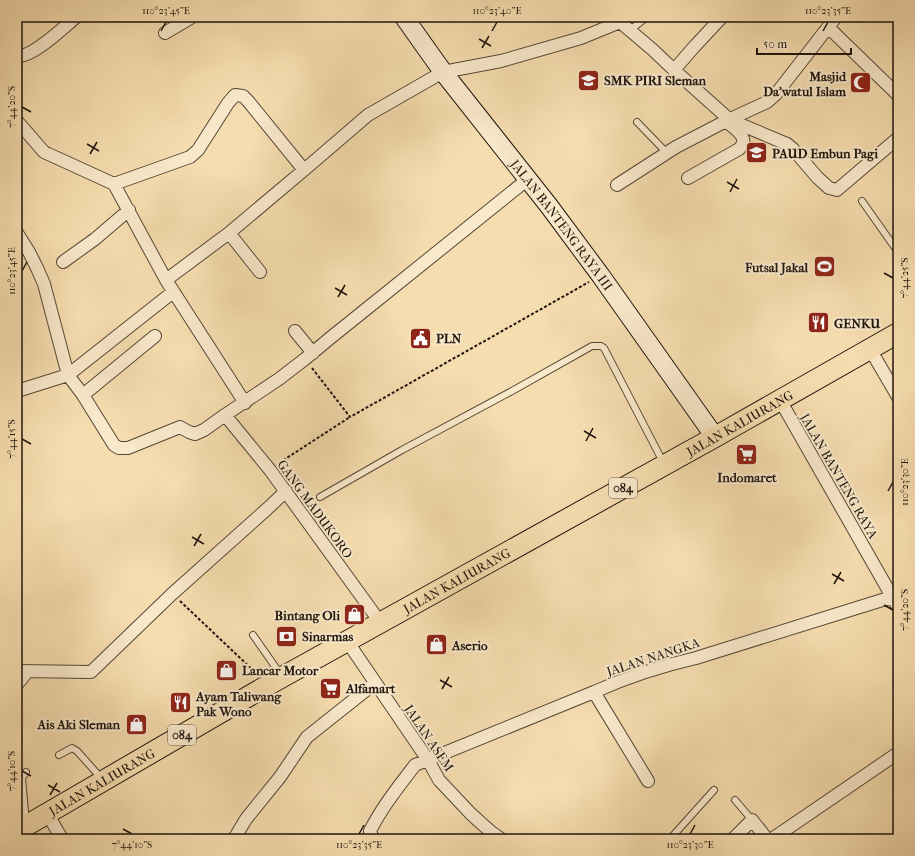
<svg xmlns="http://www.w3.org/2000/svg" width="915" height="856" viewBox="0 0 915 856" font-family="'IM FELL French Canon',serif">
  <rect width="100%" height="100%" fill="#f6ddaf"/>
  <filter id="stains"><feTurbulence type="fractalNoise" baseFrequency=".005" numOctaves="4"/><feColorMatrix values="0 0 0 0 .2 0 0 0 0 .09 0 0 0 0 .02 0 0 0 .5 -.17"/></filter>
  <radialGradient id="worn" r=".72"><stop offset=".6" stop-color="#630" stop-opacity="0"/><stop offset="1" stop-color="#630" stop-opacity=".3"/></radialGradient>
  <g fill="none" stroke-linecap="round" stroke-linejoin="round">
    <defs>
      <path id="lane" d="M630,30L647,17
        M637,122L667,153
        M862,201L898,252
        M320,497L402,450L512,391L592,346H601L604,348L663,462
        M253,635L281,675
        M17,689L31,672
        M59,755L72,748L77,751L102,779
        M735,800L752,820
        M26,823L22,778L26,772
        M670,839L714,790"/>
      <path id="street" d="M828,27L898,95
        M165,33L192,17
        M17,56C32,58 64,27 76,17
        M674,70L694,47L722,17
        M17,121L44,152L114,184L190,157L198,150L228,103L235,95L243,96L248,101L304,170
        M688,178L739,149C751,138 735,129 727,122
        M114,184L166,280
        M617,185L676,147L726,121L767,102L776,94L836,17
        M17,233L29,252L37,268L44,284L68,375L83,395L114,445L119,448H128L180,427L189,432L195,434L204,430L225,415L279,379L305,359L329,339L528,179
        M229,233L260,272
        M63,262L95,239L129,210
        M295,331L313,353
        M870,349L898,397
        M17,391L68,375L173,292
        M83,395L155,336
        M780,400L898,607
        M245,403L166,280L229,233L304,170L368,115L443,72L501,61L581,38L620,22L653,50L674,70L730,120L787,144L793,149L817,177L829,188L837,190L898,138
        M225,415L270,470L380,622
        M347,641L428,760L439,780L471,814L491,832L501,839
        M17,671L91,672L172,594L267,509L286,491
        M594,692L648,781
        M47,813L62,839
        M234,839L246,819L280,777L307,737L375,683
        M373,839L370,831C382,807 399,786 415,765L594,692C627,677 661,666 696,658L892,597
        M733,839L752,820L767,839
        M772,839L898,753"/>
      <g id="secondary">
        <path id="s1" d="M404,17L443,72L549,206L601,276L715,437"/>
      </g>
      <g id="primary">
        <path id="s2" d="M17,831L268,685L715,437L898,333"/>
      </g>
    </defs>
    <!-- lane casing -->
    <use href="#lane" stroke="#544736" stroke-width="8"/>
    <!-- street casing -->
    <use href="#street" stroke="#544736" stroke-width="14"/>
    <!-- secondary casing -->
    <use href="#secondary" stroke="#1e150d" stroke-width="20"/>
    <!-- primary casing -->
    <use href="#primary" stroke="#1e150d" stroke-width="22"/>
    <!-- path -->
    <path stroke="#1e150d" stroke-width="2" stroke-dasharray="3 2" stroke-linecap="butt" d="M312,368L350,417L589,282
      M279,463L350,417
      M180,601L257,674"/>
    <!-- lane -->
    <use href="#lane" stroke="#f9e9cb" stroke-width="6"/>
    <!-- street -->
    <use href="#street" stroke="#f9e9cb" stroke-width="12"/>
    <!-- secondary -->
    <use href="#secondary" stroke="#f9e9cb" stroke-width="18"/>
    <!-- primary -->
    <use href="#primary" stroke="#f6ddaf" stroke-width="20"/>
  </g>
  <!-- ticks -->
  <path fill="none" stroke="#1e150d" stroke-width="1.5" d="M161,31L166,22M492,31L497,22M823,31L828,22M479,39L491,46M482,48L489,36M22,107L31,112M87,144L99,151M90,154L97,142M727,182L739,189M730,192L737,179M22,271L27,262M884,273L893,278M335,288L347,295M338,297L345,285M584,431L596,438M22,439L31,444M586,441L593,428M888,491L893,482M192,537L204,544M194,546L201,534M832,574L844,581M834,584L841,572M884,605L893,610M440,680L452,687M442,689L449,677M22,771L31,776M48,785L60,792M50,795L57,783M123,829L132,834M359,834L364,825M690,834L695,825"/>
  <!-- icons -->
  <defs>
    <symbol id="school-square" viewBox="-11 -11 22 22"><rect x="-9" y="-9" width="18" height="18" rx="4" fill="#8f2418" stroke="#f9e9cb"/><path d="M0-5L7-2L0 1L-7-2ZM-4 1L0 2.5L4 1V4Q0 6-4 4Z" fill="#fff"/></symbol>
    <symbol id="mosque-square" viewBox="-11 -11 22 22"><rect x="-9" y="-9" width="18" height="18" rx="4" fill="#8f2418" stroke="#f9e9cb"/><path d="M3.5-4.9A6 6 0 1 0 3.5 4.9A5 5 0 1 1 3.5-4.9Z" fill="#fff"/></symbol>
    <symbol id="stadium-square" viewBox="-11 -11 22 22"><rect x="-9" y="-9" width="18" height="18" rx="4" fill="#8f2418" stroke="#f9e9cb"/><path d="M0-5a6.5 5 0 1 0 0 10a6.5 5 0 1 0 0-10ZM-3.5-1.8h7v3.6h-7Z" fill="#fff"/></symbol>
    <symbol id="restaurant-square" viewBox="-11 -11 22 22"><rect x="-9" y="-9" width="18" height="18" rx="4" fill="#8f2418" stroke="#f9e9cb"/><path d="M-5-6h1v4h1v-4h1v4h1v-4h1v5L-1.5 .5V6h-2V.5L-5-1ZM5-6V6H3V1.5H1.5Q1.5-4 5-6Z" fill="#fff"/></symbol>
    <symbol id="civic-square" viewBox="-11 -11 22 22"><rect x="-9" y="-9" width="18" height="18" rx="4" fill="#8f2418" stroke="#f9e9cb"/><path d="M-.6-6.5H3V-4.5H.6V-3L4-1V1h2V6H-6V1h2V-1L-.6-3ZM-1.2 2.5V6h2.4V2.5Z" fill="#fff"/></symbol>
    <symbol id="supermarket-square" viewBox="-11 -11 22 22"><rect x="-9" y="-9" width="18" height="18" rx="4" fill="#8f2418" stroke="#f9e9cb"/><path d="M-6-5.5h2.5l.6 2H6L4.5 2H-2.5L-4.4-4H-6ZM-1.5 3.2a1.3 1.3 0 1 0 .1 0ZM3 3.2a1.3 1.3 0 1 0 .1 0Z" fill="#fff"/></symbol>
    <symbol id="shop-square" viewBox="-11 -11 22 22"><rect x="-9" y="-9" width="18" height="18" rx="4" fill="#8f2418" stroke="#f9e9cb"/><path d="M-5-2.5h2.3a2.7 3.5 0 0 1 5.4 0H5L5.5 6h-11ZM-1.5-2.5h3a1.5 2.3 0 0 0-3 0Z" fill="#fff"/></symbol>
    <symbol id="bank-square" viewBox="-11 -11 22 22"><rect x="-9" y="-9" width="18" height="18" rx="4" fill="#8f2418" stroke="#f9e9cb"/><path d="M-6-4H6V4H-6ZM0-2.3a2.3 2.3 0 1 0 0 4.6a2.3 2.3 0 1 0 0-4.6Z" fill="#fff"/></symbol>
  </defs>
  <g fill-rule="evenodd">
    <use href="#school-square" x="576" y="68" width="25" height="25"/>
    <use href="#mosque-square" x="848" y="70" width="25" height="25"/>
    <use href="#school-square" x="744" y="140" width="25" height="25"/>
    <use href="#stadium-square" x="812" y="254" width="25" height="25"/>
    <use href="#restaurant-square" x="806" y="310" width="25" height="25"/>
    <use href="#civic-square" x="408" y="326" width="25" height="25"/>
    <use href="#supermarket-square" x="734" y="442" width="25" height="25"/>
    <use href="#shop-square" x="342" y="602" width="25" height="25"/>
    <use href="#bank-square" x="274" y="624" width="25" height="25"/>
    <use href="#shop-square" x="424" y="632" width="25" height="25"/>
    <use href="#shop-square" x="214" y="658" width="25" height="25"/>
    <use href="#supermarket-square" x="318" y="676" width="25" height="25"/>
    <use href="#restaurant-square" x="168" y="690" width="25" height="25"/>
    <use href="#shop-square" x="124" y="712" width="25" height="25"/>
  </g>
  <g text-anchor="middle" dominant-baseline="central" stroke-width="4" stroke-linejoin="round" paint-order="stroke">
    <!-- shield labels -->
    <g fill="#f9e9cb" stroke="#605546" stroke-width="1">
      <rect x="609" y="478" width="28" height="20" rx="3"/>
      <rect x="168" y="725" width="28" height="20" rx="3"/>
    </g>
    <g font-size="12" font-weight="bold" fill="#1e150d">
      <text x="623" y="488">084</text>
      <text x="182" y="735">084</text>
    </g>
    <!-- poi labels -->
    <g font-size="13" font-weight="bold" fill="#1e150d" stroke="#f9e9cb" text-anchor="start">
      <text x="846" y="76" text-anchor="end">Masjid<tspan x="846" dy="15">Da'watul Islam</tspan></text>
      <text x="604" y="80">SMK PIRI Sleman</text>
      <text x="772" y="153">PAUD Embun Pagi</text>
      <text x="808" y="267" text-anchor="end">Futsal Jakal</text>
      <text x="834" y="323">GENKU</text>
      <text x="436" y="338">PLN</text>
      <text x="747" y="477" text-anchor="middle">Indomaret</text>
      <text x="340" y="615" text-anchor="end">Bintang Oli</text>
      <text x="302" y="636">Sinarmas</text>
      <text x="452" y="645">Aserio</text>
      <text x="242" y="670">Lancar Motor</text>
      <text x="346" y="688">Alfamart</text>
      <text x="196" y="696">Ayam Taliwang<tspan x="196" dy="15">Pak Wono</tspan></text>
      <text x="120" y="724" text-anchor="end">Ais Aki Sleman</text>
    </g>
    <!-- street labels -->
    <g font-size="13" fill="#1e150d" stroke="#f9e9cb">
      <text stroke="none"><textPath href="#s1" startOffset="261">JALAN BANTENG RAYA III</textPath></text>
      <text stroke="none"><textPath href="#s2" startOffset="830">JALAN KALIURANG</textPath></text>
      <text transform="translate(839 476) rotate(60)">JALAN BANTENG RAYA</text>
      <text transform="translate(315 509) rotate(54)">GANG MADUKORO</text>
      <text stroke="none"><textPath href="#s2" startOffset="506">JALAN KALIURANG</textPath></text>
      <text transform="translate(653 657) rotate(-18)">JALAN NANGKA</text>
      <text transform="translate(429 738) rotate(56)">JALAN ASEM</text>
      <text stroke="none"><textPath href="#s2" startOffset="98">JALAN KALIURANG</textPath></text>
    </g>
  </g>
  <!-- margin -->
  <rect width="915" height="856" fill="none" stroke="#f6ddaf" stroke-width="44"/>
  <!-- scale -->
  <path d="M757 48v6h94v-6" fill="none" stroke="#1e150d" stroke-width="2"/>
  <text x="763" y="48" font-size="12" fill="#1e150d" stroke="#f9e9cb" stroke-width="3" paint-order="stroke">50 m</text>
  <rect x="22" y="22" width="871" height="812" fill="none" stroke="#1e150d" stroke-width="1.5"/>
  <g font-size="10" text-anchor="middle" fill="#1e150d">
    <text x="166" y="14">110°23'45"E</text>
    <text x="497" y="14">110°23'40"E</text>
    <text x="828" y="14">110°23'35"E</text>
    <text transform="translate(11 107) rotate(-90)" y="4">7°44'20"S</text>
    <text transform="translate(11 271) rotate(-90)" y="4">110°23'45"E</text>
    <text transform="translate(904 278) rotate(-90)" y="4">7°44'25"S</text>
    <text transform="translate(11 439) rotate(-90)" y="4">7°44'15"S</text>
    <text transform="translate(904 482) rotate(-90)" y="4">110°23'30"E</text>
    <text transform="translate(904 610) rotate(-90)" y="4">7°44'20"S</text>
    <text transform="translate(11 771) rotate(-90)" y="4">7°44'10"S</text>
    <text x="132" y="848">7°44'10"S</text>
    <text x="359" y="848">110°23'35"E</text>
    <text x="690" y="848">110°23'30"E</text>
  </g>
  <rect width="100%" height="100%" filter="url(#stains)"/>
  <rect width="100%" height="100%" fill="url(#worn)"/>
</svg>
